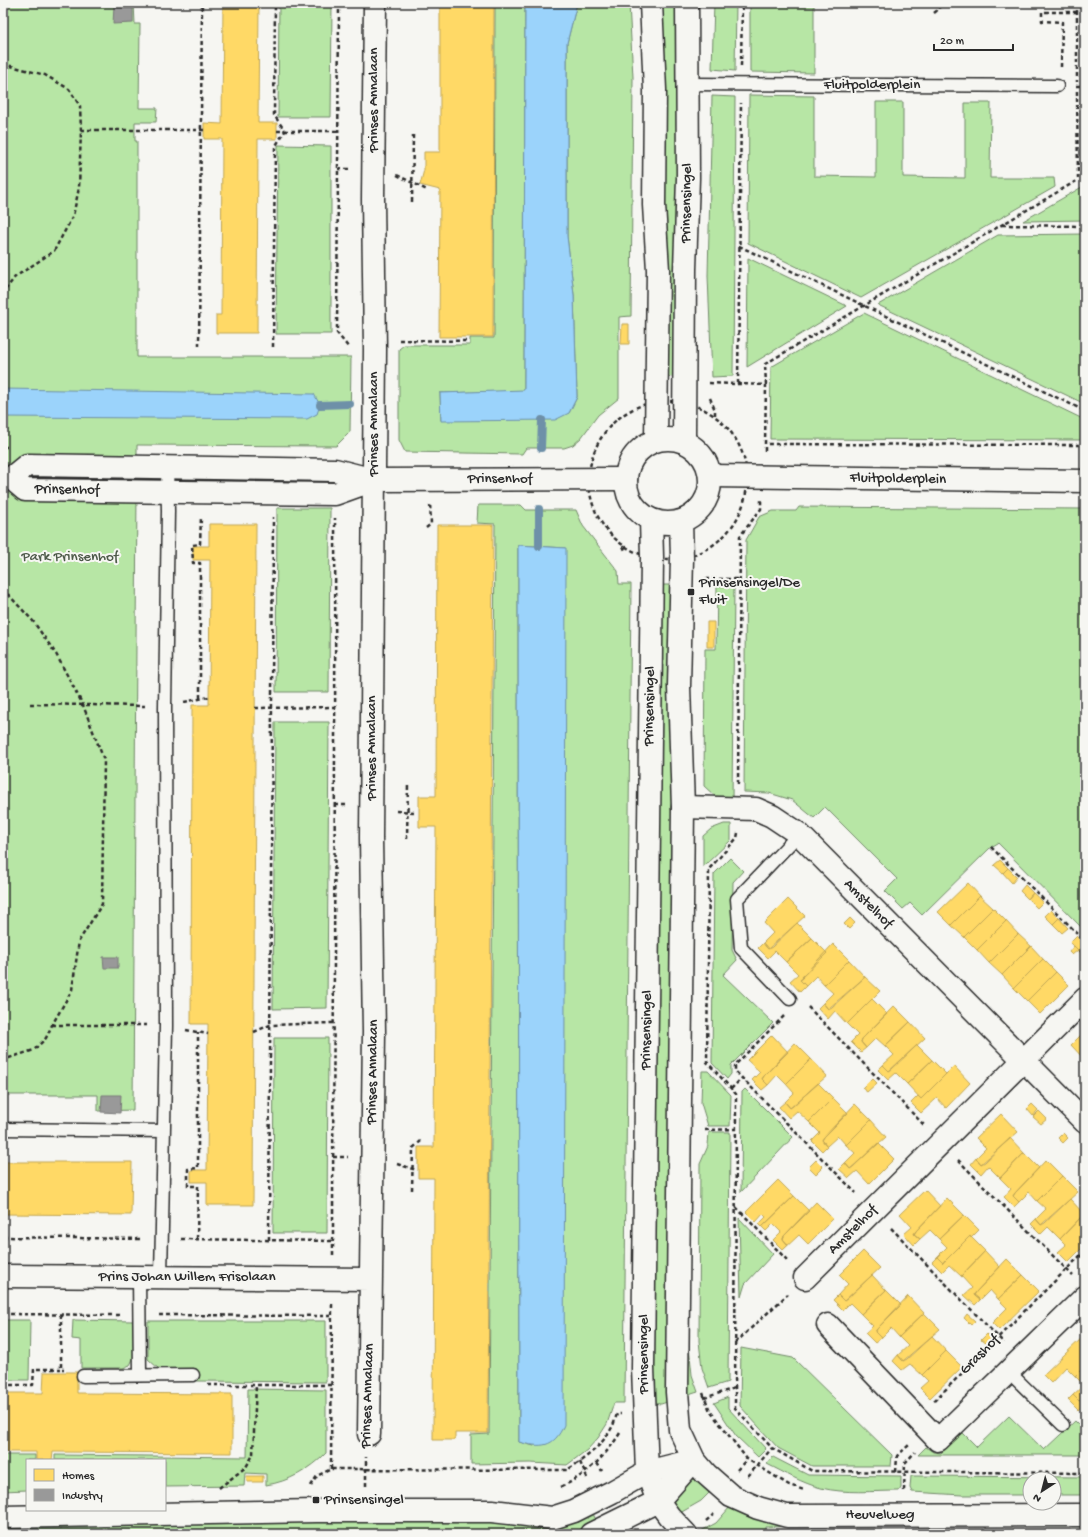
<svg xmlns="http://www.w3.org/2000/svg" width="1088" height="1537" viewBox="0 0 1088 1537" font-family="'Gochi Hand',sans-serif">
  <rect width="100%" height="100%" fill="#f6f6f2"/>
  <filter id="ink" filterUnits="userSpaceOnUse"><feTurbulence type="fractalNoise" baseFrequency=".025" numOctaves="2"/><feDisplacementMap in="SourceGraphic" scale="8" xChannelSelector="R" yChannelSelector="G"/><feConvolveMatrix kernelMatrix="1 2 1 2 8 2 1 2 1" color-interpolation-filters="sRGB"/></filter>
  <g filter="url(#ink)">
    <!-- green -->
    <path fill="#b7e6a5" stroke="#718868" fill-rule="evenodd" d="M3,3H134L135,24H140L139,108H157L156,122H135V141H137V357H351L350,432L336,446L137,445V473H157V486H137L133,1110L98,1111V1095H3Z
      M279,3H332L331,117H278Z
      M495,3H525L524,391L440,393L441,420L569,413L577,397L574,295L567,236V43L577,3H629L633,77L631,316L619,317V398L598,415L581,438L573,445L564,448H526L522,454L405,452L399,440V349L404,345H470V338H494Z
      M658,3H682L674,377L663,376Z
      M714,3H736L735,71L712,69Z
      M750,3H805L806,6L814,5V73L750,72Z
      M749,95L814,96V176L876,177V102H903V177L965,178V103H991L990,178H1054L1055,187L861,298L748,243Z
      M712,96L735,97L733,376L712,377L708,276Z
      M278,145L331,146V334H276Z
      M1082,187H1085V220L1023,221Z
      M1085,234V404L878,305L998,235Z
      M748,258L847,306L747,367Z
      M864,313L1085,420V440L770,439L771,367Z
      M178,473L332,475L333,486L178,485Z
      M478,505H521L526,510H576L583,526L618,571L619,584H631L624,1403H614L607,1424L598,1438L587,1450L567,1465L530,1463L471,1464V1435L489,1434L495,524L477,523ZM518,545L565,548L534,1446L519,1442Z
      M799,507L1085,509V931L998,843L991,847L922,915L910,903L903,909L885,891L897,879L825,807L814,818L792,800L769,793L744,792L746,540L759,517L773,511H796Z
      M277,508H330L329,692H276Z
      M659,585H673L676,739L670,1401L661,1404L651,1403Z
      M717,586H734L732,801L717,798L704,786L705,649H716Z
      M275,722H329L327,1008L273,1009Z
      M724,824H731V840L703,867V836L711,829Z
      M730,858L743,871L733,882L732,950L737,960L723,975L773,1023L731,1065V1074L727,1079L712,1063L714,874Z
      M274,1038H328L327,1233H273Z
      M702,1071H708L731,1095L730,1126H708L701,1103Z
      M745,1089L793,1137L741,1192L742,1092Z
      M709,1132H730L728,1382L709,1388L702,1368L699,1341L700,1164L708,1146Z
      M739,1218L773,1254L745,1284L741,1297Z
      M3,1320H30L29,1380H3Z
      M73,1320L133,1321L134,1357L130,1365L123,1368H81V1340L72,1339Z
      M148,1321H326V1382L196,1381L197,1369H159L148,1359Z
      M688,1336L692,1375L698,1392L685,1396Z
      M741,1348L793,1358L892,1455L891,1466H812L778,1448L740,1406Z
      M248,1389L326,1390V1453C311,1469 288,1482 266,1485V1474L245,1473L244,1486L165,1487V1460H55V1455L247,1457Z
      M728,1397V1408L766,1449L758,1457L736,1436L714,1403Z
      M1009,1416L1044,1450L1075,1421L1085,1431V1455H918L926,1447L933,1452L941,1453L963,1433L977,1447Z
      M3,1455H35V1460H27V1490L3,1491Z
      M773,1457L808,1475L901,1476V1488L899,1491C873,1491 846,1494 821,1488C802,1483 785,1473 767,1464Z
      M911,1476L1085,1477V1495H1054V1479H1030V1495H962L912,1492L910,1488Z
      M696,1479L709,1493L701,1501L680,1513L672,1504L688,1480Z
      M730,1507L749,1517L765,1521L1085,1524V1527L864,1525L765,1527V1534H705L701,1531L716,1523Z
      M592,1511L597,1523L572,1534H3V1525Z"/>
    <!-- water -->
    <path fill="#9bd3fb" stroke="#6e90a8" d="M525,3H577L567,43V236L574,295L577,397L569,413L555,420L441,421L440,393L524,390Z
      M3,389L314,394L320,405L317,414L307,419L3,417Z
      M518,545L566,548L564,1425C554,1448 541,1448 519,1442Z"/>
    <!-- homes -->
    <path fill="#ffd966" stroke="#bfa554" d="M223,3H259L258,123H277V139H258L257,333H216V315H221L222,139H204V123L222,124Z
      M440,3H494L493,337H439L440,190L420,185L424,170V152H440Z
      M622,324H629V344H621Z
      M209,524H256L253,1205H207V1182H191V1170H207L208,1024H191L192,705H209L210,560H193V546H209Z
      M437,525H493L488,1433H455V1440H433L434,1178H418V1147H434L436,827H419V796H436Z
      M707,622H714V647H707Z
      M1000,860L1008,868L1003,873L994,865Z
      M1008,868L1017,877L1012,883L1003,873Z
      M968,883L980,896L951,925L938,912Z
      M1025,885L1033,893L1028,899L1020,891Z
      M1033,893L1043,902L1037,908L1028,899Z
      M980,896L993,908L964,937L951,925Z
      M788,899L805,916L768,949L763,943L773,933L764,923Z
      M993,908L1006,921L977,950L964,937Z
      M1051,910L1059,918L1053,924L1045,916Z
      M850,918L855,923L849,929L844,924Z
      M1059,918L1068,928L1062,933L1053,924Z
      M1006,921L1018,934L989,963L977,950Z
      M797,923L812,938L786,962L775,951L768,958L758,948L763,943L768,949L772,947Z
      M1018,934L1031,946L1002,975L989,963Z
      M1076,936L1084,944L1078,950L1070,942Z
      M812,938L827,953L802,977L803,978L800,980L806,986L800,992L790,981L798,974L786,962Z
      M833,944L849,960L824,985L816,976L806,986L800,980L803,978L802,977Z
      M1084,944L1085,945V957L1078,950Z
      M1031,946L1043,959L1014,988L1002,975Z
      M1074,946L1078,950L1072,955L1069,952Z
      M1043,959L1056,972L1027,1001L1014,988Z
      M849,960L865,977L828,1009L823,1003L833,993L824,985Z
      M1056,972L1069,985L1040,1014L1027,1001Z
      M865,977L880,991L847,1024L835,1011L828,1019L818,1008L823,1003L828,1009L832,1007Z
      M872,999L887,1014L862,1039L861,1042L866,1048L861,1052L851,1042L858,1035L847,1024Z
      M894,1006L910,1022L885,1046L876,1038L866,1048L861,1042L862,1039Z
      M910,1022L925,1038L889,1071L883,1065L894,1055L885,1046Z
      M1085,1031V1059H1084L1071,1045Z
      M772,1035L788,1052L764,1076L762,1079L768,1085L762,1090L752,1080L760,1072L747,1060Z
      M795,1043L811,1059L786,1084L777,1075L768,1085L762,1079L764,1076Z
      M917,1045L932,1060L907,1084L896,1073L888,1080L878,1070L883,1065L889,1071L892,1069Z
      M811,1059L827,1076L790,1108L785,1102L794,1093L786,1084Z
      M932,1060L946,1074L921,1099L907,1084Z
      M954,1066L970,1083L946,1108L937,1098L921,1113L911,1103L918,1096L921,1099Z
      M872,1078L877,1083L867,1092L862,1088Z
      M818,1083L833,1098L809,1122L797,1111L789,1118L779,1107L785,1102L790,1108L793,1106Z
      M833,1098L848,1113L824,1137L822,1140L827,1146L822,1151L812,1141L820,1133L809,1122Z
      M855,1104L871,1120L846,1145L838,1136L827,1146L822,1140L824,1137Z
      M1032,1104L1038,1110L1033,1116L1027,1109Z
      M1039,1111L1047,1119L1041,1124L1033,1117Z
      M1001,1114L1018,1132L981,1164L976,1158L986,1148L976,1138Z
      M871,1120L886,1137L850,1169L845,1163L855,1153L846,1145Z
      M1063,1133L1068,1138L1063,1143L1058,1138Z
      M1010,1138L1024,1153L1000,1178L988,1166L981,1174L971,1164L976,1158L981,1164L985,1162Z
      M878,1143L894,1159L869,1184L857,1171L849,1178L839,1169L845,1163L850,1169L853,1167Z
      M1024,1153L1039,1168L1015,1193L1013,1196L1019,1202L1014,1207L1004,1197L1011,1189L1000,1178Z
      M816,1160L823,1167L816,1174L809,1167Z
      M1046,1160L1062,1176L1037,1201L1029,1192L1019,1202L1013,1196L1015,1193Z
      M3,1162H132L131,1215L3,1214Z
      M1062,1176L1078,1192L1041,1225L1036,1219L1046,1209L1037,1201Z
      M778,1180L794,1196L762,1227L759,1224L766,1217L763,1214L756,1222L746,1212Z
      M925,1190L940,1206L916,1231L914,1234L920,1239L914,1245L904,1234L912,1227L900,1214Z
      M794,1196L809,1211L784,1236L783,1239L788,1245L783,1250L773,1240L781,1232L773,1224L766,1231L762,1227Z
      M947,1198L964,1215L939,1239L930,1230L920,1239L914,1234L916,1231Z
      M1070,1199L1084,1214L1060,1239L1048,1227L1041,1234L1031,1224L1036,1219L1041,1225L1045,1223Z
      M816,1202L833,1219L808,1244L799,1235L783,1250L788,1245L783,1239L784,1236Z
      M1084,1214L1085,1245L1068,1262L1058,1252L1066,1245L1060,1239Z
      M964,1215L979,1230L971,1238L970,1236L945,1261V1260L943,1263L937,1257L947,1247L939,1239Z
      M970,1236L985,1251L961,1276L949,1265L942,1272L932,1262L937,1257L943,1263L945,1260V1261Z
      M863,1251L880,1268L844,1301L838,1295L848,1284L839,1275Z
      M985,1251L1000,1267L976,1292L974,1295L980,1300L975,1305L964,1295L972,1288L961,1276Z
      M1007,1259L1023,1275L998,1299L990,1290L980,1300L974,1295L976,1292Z
      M872,1275L886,1290L861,1314L850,1303L843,1310L833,1300L838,1295L844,1301L847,1299Z
      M1023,1275L1039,1291L999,1330L992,1323L1007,1308L998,1299Z
      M886,1290L901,1305L877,1329L875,1332L881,1338L875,1343L865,1333L873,1326L861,1314Z
      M908,1296L924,1313L899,1337L891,1328L881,1338L875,1332L877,1329Z
      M924,1313L940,1329L903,1361L898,1355L908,1346L899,1337Z
      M967,1314L975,1321L971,1325L964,1318Z
      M987,1334L993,1339L987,1345L981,1340Z
      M932,1336L946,1351L922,1375L910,1364L902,1370L893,1361L898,1355L903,1361L907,1359Z
      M1084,1336L1085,1337V1366L1075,1376L1066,1367L1051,1383L1043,1375Z
      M946,1351L962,1367L930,1398L920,1388L928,1381L922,1375Z
      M1085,1366V1396L1079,1401L1073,1395L1084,1385L1075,1376Z
      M44,1372H77V1393L232,1394V1453L53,1452L52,1460H36V1452H3V1393H43Z
      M1073,1395L1079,1401L1085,1396V1403L1078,1410L1068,1400Z
      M246,1476H263V1482H247Z"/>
    <!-- industry -->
    <path fill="#999" stroke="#787878" d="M114,6L133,7V23L113,24Z
      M103,957H118V968H104Z
      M102,1095H121L120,1113L101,1112Z"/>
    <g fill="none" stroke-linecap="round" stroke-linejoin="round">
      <!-- stream -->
      <path stroke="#6e90a8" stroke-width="8" d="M320,405L350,404
        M541,448L542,420
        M539,546V509"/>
      <defs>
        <path id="lane" d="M688,84L1057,86
          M790,999L741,948L737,899L799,834
          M3,1129L164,1131
          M139,1276L140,1375
          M161,1276L166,1026L165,707L168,511L167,466
          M1009,1372L1063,1425
          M83,1376L193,1375"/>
        <path id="street" d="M711,476L1085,481
          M374,480L335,494L25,490L11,478L27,465L335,470L374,480L626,479
          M683,807L756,809L772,816L799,834L1085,1122
          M3,1276L371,1279
          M805,1278L1085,999
          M828,1325L938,1440L1085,1297
          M369,1434L374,1032L371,838L375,349L373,199L375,3"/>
        <path id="secondary" d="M651,3L655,90L654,205L658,270L656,440
          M626 481a42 42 0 1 1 84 0a42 42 0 1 1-84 0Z
          M684,441L685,269L688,178L687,3
          M651,520L652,557L643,1368L647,1472L658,1501L669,1516L686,1534
          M681,521L682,558L679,686L683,807L677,1392L680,1430L694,1460L706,1474L731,1496L758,1508L787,1516L1085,1515
          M3,1517L316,1511H492L552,1518L574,1511L612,1492L647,1472L694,1460
          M591,1534L658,1501L694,1460"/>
      </defs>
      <!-- lane casing -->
      <use href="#lane" stroke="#2b2b2b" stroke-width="15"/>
      <!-- street casing -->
      <use href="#street" stroke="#2b2b2b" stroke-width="25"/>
      <!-- secondary casing -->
      <use href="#secondary" stroke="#2b2b2b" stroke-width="25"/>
      <!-- path -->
      <path stroke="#2b2b2b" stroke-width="2.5" stroke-dasharray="4 3" stroke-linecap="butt" d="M339,3L337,333L349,348
        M1077,3V82
        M934,13L939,9V3
        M3,64L45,75L69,89L80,106L81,130L79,188L73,216L54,251L15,277L3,293
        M741,66L742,3
        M1061,67L1062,22L1042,21V12H1077
        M1076,86H1085
        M81,130H204
        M277,131H338
        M338,169H349
        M397,175L427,190
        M412,202L413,135
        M1002,225L1085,226
        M739,246L1085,411
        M399,340L469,341
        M199,346L202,3
        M273,347L275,147L285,131L274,115L275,3
        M709,383L766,385L765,444L1085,445
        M738,384L741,103
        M766,385L765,364L1078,180L1077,91
        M710,398L715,410V416
        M589 480a79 79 0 1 1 158 0a79 79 0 1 1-158 0Z
        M3,447H10
        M765,451V444
        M426,528L431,524L430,503
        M623,546L626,552
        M705,579H739
        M3,589L33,621L56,654L83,705L104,760L102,904L79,941L72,990L52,1025L46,1038L34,1050L9,1058L3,1059
        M200,698V563H193L192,545L200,544L201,517
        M184,702L209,697
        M30,704L145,706
        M255,708L336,707
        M738,784L740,536L761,509V500
        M335,805H347
        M396,811L416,812
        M738,833L737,838L709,869L707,1062L736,1094L735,1408L772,1448L812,1471L1085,1473
        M407,839L408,783
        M991,847L1085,941
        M808,1007L924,1125
        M784,1016L735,1065V1071L856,1193
        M52,1025H147
        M186,1030L208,1034
        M254,1032L270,1025L333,1023
        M731,1089L742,1078
        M705,1130L736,1129
        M333,1157H348
        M958,1160L1073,1276
        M397,1164L416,1170
        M412,1190L413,1148L421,1141
        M736,1207L788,1261
        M891,1228L1004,1343
        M3,1237L142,1239
        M181,1239L333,1241
        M197,1239L198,1186H188V1169L198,1168V1032
        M269,1240L273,517
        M333,1255C333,1010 336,764 335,518
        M3,1314L120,1315
        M61,1314V1369H64
        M159,1315L332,1316
        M735,1343L788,1294
        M3,1385H33L34,1369H61
        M208,1385H332
        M703,1393L710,1411L747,1459L789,1485L804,1490
        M704,1398L735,1388
        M934,1401L1085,1251
        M580,1462L587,1478
        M597,1463L602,1471
        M331,1469L332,1302
        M737,1470L747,1459
        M896,1472L897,1456L909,1445
        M748,1476L772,1448
        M311,1486L317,1476L331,1469L567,1470C583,1460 602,1446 611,1429C614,1425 615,1419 617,1414H621
        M366,1486V1457
        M561,1487C586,1475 605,1457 620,1433
        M219,1488L246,1467L253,1455L256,1385
        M904,1491L905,1463L915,1452
        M706,1521L714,1514"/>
      <!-- lane -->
      <use href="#lane" stroke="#f6f6f2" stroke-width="12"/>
      <!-- street -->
      <use href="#street" stroke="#f6f6f2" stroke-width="22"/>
      <!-- secondary -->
      <use href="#secondary" stroke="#f6f6f2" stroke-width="22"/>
      <!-- tram -->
      <path stroke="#2b2b2b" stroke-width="1" d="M764,1534L788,1531L1085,1532"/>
    </g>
  </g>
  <!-- markers -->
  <g fill="#2b2b2b" stroke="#f6f6f2" stroke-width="1.5">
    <rect x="687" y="588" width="8" height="8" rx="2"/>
    <rect x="312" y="1496" width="8" height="8" rx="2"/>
  </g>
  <g text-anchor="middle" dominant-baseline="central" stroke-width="4" stroke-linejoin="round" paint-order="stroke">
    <!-- street labels -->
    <g font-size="15" fill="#2b2b2b" stroke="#f6f6f2">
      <text x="872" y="85">Fluitpolderplein</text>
      <text transform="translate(374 100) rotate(-90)">Prinses Annalaan</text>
      <text transform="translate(687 203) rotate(-89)">Prinsensingel</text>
      <text transform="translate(374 424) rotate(-90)">Prinses Annalaan</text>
      <text x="500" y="479">Prinsenhof</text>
      <text transform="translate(898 479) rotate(1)">Fluitpolderplein</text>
      <text transform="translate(67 490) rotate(1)">Prinsenhof</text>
      <text transform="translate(650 706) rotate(-89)">Prinsensingel</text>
      <text transform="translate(372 748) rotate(-90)">Prinses Annalaan</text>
      <text transform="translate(868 904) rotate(45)">Amstelhof</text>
      <text transform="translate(647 1030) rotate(-89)">Prinsensingel</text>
      <text transform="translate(373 1072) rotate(-89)">Prinses Annalaan</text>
      <text transform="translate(853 1230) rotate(-45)">Amstelhof</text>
      <text x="187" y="1277">Prins Johan Willem Frisolaan</text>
      <text transform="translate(644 1354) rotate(-90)">Prinsensingel</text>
      <text transform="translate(980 1355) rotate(-45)">Grashof</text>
      <text transform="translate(368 1396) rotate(-88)">Prinses Annalaan</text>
      <text x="880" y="1515">Heuvelweg</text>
    </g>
    <!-- park labels -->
    <g font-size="15" fill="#4e5a4a" stroke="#f6f6f2">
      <text x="70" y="557">Park Prinsenhof</text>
    </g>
    <!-- poi labels -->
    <g font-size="15" fill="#2b2b2b" stroke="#f6f6f2" text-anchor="start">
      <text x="699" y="583">Prinsensingel/De<tspan x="699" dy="17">Fluit</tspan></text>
      <text x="324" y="1500">Prinsensingel</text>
    </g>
  </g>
  <!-- margin -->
  <rect width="1088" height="1537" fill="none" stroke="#f6f6f2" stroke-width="16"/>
  <rect x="8" y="8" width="1072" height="1521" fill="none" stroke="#2b2b2b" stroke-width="1.5" filter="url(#ink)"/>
  <!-- legend -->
  <rect x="26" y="1459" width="140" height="52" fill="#f6f6f2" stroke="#a5a5a2"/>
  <rect x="34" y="1469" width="20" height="12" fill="#ffd966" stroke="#a5a5a2"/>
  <text x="62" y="1479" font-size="12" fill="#2b2b2b">Homes</text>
  <rect x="34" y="1489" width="20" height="12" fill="#999999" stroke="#a5a5a2"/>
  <text x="62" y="1499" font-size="12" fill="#2b2b2b">Industry</text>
  <!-- north arrow -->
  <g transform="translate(1042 1491) rotate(216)"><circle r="19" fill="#f6f6f2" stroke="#a5a5a2"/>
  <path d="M0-3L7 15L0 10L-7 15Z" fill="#2b2b2b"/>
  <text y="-6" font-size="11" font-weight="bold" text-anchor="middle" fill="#2b2b2b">N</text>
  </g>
  <!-- scale -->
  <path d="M934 44v6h79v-6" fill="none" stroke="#2b2b2b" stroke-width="2"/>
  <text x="940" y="44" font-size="12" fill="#2b2b2b" stroke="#f6f6f2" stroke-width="3" paint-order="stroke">20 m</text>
</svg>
